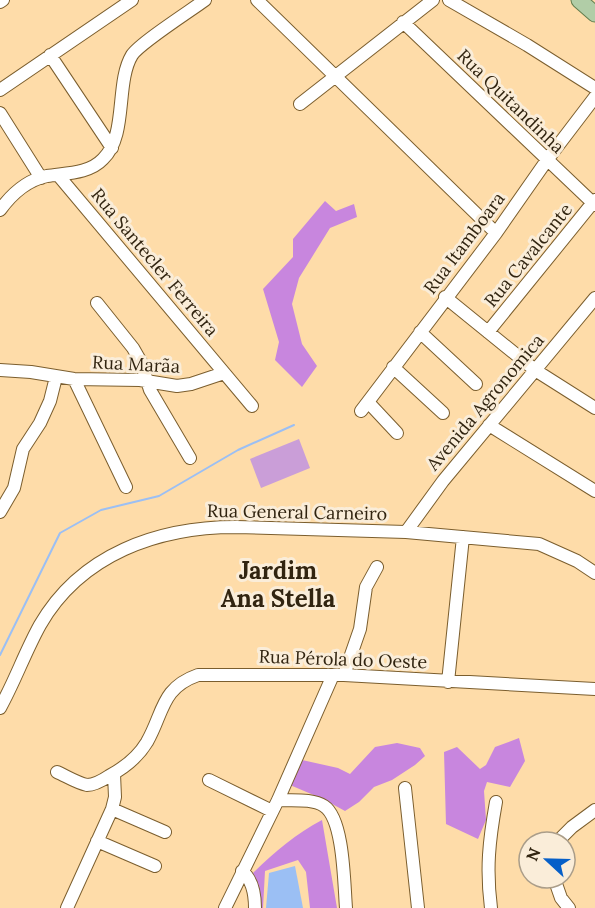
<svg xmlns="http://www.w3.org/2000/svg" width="595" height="908" viewBox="0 0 595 908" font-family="Lora,serif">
  <rect width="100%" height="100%" fill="#fedca9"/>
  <!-- green -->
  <path fill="#ca9ed8" d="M299,439L310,468L261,488L250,459Z"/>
  <!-- forest -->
  <path fill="#c886de" d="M325,201L336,211L354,204L357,217L330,228L299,278L292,304L302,344L317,366L302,387L275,360L279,342L263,289L293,257V239Z
    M519,738L525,761L510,787L487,782L484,791L486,820L478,839L446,824L444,752L457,747L480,769L486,765L495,747Z
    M397,743L420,748L425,756L415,765L392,780L374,787L359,802L345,811L323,799L290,785L302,760L338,768L350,774L375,747Z
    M322,820L337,908H310L306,872L298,860L265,871L263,908H259L253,873C274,852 296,834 322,820Z"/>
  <!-- water -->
  <path fill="#9bbff4" d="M295,866L303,908H266L269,873Z"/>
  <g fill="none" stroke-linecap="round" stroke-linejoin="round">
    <!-- stream -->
    <path stroke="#9bbff4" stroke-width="2" d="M0,655L60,533L101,510L159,496L238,450L294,425"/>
    <defs>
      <path id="minor" d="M257,0L496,233
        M449,0L527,45L595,88
        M0,2L3,0
        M403,22L595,205
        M50,55L112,148
        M0,90L132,0
        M300,104L433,0
        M0,113L41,178
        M58,175L252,406
        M0,210C11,195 27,180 47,176C65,173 89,174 103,159C128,135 115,83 132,55C140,43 190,11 205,0
        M445,297L535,370L595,408
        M97,303L133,348L141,362L150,390L190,458
        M420,332L476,384
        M488,332L595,200
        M393,367L443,413
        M0,370L31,372L74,379L140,380L177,386L191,384L224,373
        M74,379L126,487
        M368,402L397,433
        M361,411L496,233L547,160L595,97
        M489,425L595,491
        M0,512L14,488L23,449L40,423L50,401L56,377
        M406,532L443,481L595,298
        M344,675L360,629L366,587L377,567
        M448,682L463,537
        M0,708C15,681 25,652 40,625C81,554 158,527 236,527L406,532L539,544L577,561L595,573
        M57,772C66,776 77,783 87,785C94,785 103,780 109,776C124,768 138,757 147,742C164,712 161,688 198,675H344L595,689
        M209,780L272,811
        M405,788L418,908
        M278,800C291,801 312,798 324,806C344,819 344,884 346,908
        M112,809L165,832
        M97,841L155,866
        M557,842L572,827L595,810
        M242,871C253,880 255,894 255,908
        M554,878L561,898L569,908
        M67,908L112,809L115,797L114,774
        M225,908L278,800L333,675
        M491,908C486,869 489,841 496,802"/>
      <path id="major" d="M579,0L595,14"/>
    </defs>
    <!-- minor casing -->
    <use href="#minor" stroke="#7b5e2e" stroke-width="14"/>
    <!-- major casing -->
    <use href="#major" stroke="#627c4c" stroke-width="17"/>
    <!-- minor -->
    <use href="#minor" stroke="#fff" stroke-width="12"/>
    <!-- major -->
    <use href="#major" stroke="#b1cda7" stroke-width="15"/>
  </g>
  <g text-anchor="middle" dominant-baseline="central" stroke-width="6" stroke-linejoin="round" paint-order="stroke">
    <!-- street labels -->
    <g font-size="18" fill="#312410" stroke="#faedd9">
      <text transform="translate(511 101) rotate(44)">Rua Quitandinha</text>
      <text transform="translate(464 243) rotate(-53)">Rua Itamboara</text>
      <text transform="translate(528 255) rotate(-51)">Rua Cavalcante</text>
      <text transform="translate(155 262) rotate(50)">Rua Santecler Ferreira</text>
      <text transform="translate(136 364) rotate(3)">Rua Marãa</text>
      <text transform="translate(485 402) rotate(-50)">Avenida Agronomica</text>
      <text transform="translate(297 512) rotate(1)">Rua General Carneiro</text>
      <text transform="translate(343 659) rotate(2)">Rua Pérola do Oeste</text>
    </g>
    <!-- district labels -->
    <g font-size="24" font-weight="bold" fill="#312410" stroke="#faedd9">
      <text x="278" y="570">Jardim<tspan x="278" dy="28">Ana Stella</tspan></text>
    </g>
  </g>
  <!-- north arrow -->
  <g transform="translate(547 860) rotate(292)"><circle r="28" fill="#faedd9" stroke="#aa9d89" stroke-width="1.5"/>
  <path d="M0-4.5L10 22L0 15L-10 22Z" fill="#065fc8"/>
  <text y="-9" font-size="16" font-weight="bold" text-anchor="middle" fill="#312410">N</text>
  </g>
</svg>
